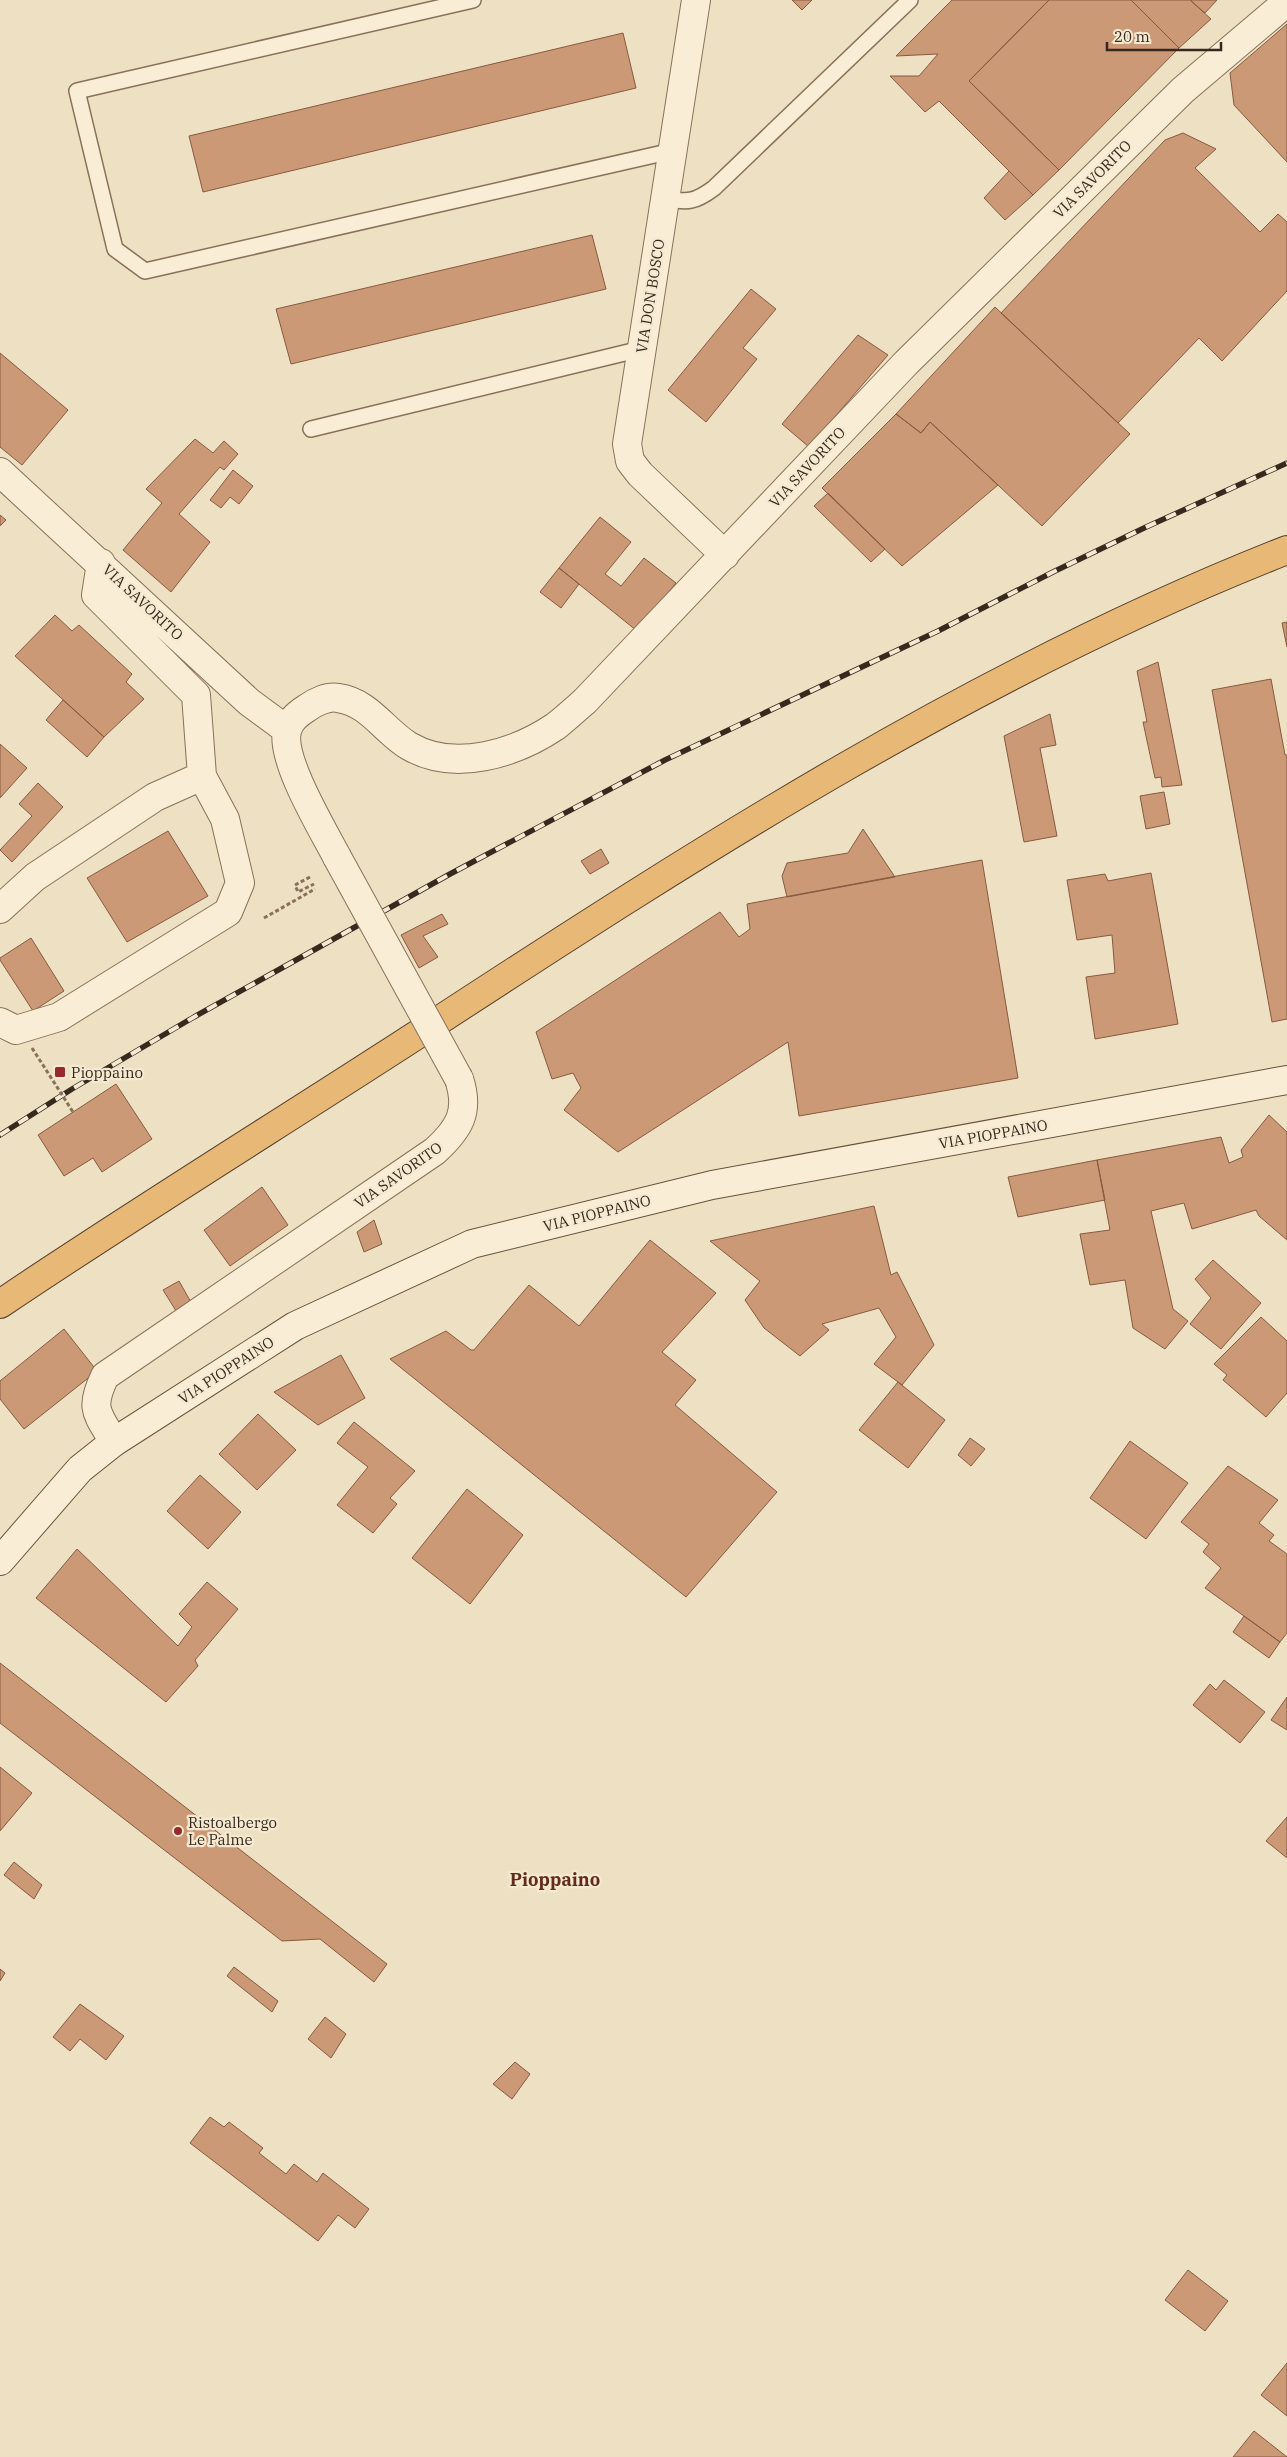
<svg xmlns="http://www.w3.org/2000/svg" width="1287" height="2457" viewBox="0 0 1287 2457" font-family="'IBM Plex Serif',serif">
  <rect width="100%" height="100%" fill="#eee0c2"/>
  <!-- building -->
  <path fill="#c97" stroke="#875a3f" d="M792,0H812L802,10Z
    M952,0H1049L969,81L1059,170L1033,195L939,101L925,112L890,76H919L938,54L896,56Z
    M1049,0H1131L1179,48L1059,170L969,81Z
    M1131,0H1190L1211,19L1179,48Z
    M1190,0H1217L1205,13Z
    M1287,24V162L1234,105L1230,73Z
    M623,33L636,88L203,192L189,136Z
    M1183,133L1216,149L1195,168L1260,232L1278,214L1287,222V291L1222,361L1199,338L1118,423L1001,313L1165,140Z
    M1009,171L1033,195L1005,220L984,198Z
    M592,235L606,289L291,364L276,309Z
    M751,289L776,309L743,348L757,359L706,422L668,390Z
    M995,307L1130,434L1042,526L930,422L921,433L896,414Z
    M858,335L888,355L809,447L782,424Z
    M0,353L68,410L22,465L0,447Z
    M896,414L921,433L930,422L998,485L902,566L822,488Z
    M195,439L213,453L224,441L238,454L224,470L220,467L179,514L210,542L171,592L123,550L162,503L146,489Z
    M233,470L253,486L239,504L230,497L221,508L210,500Z
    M828,493L885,549L871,562L814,506Z
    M0,515L6,520L0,526Z
    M600,517L631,542L605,574L621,586L644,558L676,583L637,631L559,568Z
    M559,568L579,584L561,608L540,592Z
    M55,615L72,631L79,625L132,674L126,682L144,699L104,737L15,656Z
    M1287,622V647L1282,623Z
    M1158,662L1182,785L1162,787L1161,777L1155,778L1143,722H1147L1137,671Z
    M1271,679L1285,755H1287V1019L1272,1022L1212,690Z
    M63,700L104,737L87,757L46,720Z
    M1050,714L1056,745L1040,748L1057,836L1024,842L1004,736Z
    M0,744L27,768L0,798Z
    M38,783L63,807L12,862L0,850L32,816L19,804Z
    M1164,792L1170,824L1146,829L1140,796Z
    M863,829L895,877L787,897L782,876L787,863L848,853Z
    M168,831L208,896L127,942L87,878Z
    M601,849L609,863L590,874L581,861Z
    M982,860L1018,1078L799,1116L788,1042L618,1152L564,1110L581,1088L573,1073L552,1079L536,1032L720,912L739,937L750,929L747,904Z
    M1151,873L1178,1024L1095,1039L1086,977L1115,973L1112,935L1077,940L1067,880L1105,874L1108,881Z
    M442,914L448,924L423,936L438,957L419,968L401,935Z
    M31,938L64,991L33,1011L0,960V958Z
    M116,1084L152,1139L102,1172L93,1158L64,1176L38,1135Z
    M1269,1115L1287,1132V1240L1259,1216L1256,1210L1192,1229L1184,1203L1151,1211L1173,1309L1188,1321L1165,1349L1133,1328L1125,1280L1090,1285L1080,1234L1110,1230L1097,1160L1221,1137L1229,1163L1243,1157L1241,1150Z
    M1097,1160L1105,1200L1018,1217L1008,1177Z
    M262,1187L288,1225L230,1266L204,1230Z
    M874,1206L891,1275L897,1272L934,1345L902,1385L874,1364L896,1337L879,1308L822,1324L829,1330L800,1356L764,1328L745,1300L760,1281L710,1241Z
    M374,1220L382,1244L364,1252L357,1232Z
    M650,1240L716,1293L662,1352L696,1380L675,1405L777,1492L686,1597L390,1359L446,1331L471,1350H474L529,1285L579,1326Z
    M1213,1260L1261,1303L1221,1349L1190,1324L1211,1298L1195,1279Z
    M179,1281L192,1304L178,1314L163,1290Z
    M1261,1317L1287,1341V1393L1266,1417L1223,1380L1227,1375L1214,1364Z
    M64,1329L97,1371L24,1429L0,1399V1381Z
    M341,1355L365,1398L318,1425L274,1392Z
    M898,1382L945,1420L908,1468L859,1430Z
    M258,1414L296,1450L257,1490L219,1454Z
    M354,1422L415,1471L390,1498L397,1504L373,1533L337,1505L368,1467L337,1443Z
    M970,1438L985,1449L971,1466L958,1455Z
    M1130,1441L1188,1483L1146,1539L1090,1498Z
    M1228,1466L1278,1500L1259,1523L1274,1535L1269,1541L1287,1554V1633L1280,1642L1205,1588L1221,1568L1203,1552L1209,1544L1181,1522Z
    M200,1475L241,1512L208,1549L167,1511Z
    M467,1489L523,1535L470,1604L412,1558Z
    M77,1549L178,1646L192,1627L179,1614L207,1582L238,1609L195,1660L198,1666L166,1702L36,1598Z
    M1244,1616L1280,1642L1269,1658L1233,1632Z
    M0,1663L387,1964L374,1982L320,1939L282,1941L0,1723Z
    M1224,1680L1265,1712L1240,1743L1193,1705L1210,1684L1216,1690Z
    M1287,1697V1730L1271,1720Z
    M0,1767L32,1793L0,1831Z
    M1287,1817V1858L1266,1841Z
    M14,1862L42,1885L34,1899L4,1875Z
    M234,1967L278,2001L272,2012L227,1976Z
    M0,1969L5,1973L0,1981Z
    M80,2004L124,2036L106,2060L80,2039L70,2051L53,2037Z
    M325,2017L346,2034L331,2058L308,2039Z
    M515,2062L530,2074L512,2099L493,2084Z
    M210,2117L224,2127L229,2122L263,2148L259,2153L286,2174L294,2164L317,2182L323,2173L369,2209L355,2228L338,2215L318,2241L190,2143Z
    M1188,2270L1228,2301L1205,2331L1165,2300Z
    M1287,2363V2416L1261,2395Z
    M1254,2431L1287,2457H1233Z"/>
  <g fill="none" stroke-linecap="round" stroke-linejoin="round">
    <defs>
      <path id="service" d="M473,0L77,91L115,249L145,271L672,151
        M665,199C688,202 694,203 714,188L910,0
        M311,429L641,349"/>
      <path id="minor" d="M696,0L627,444L630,461L640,474L725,555
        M0,472L249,702L287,730
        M337,857C323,830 280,759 287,731C289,721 299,713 307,708C315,702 328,696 338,698C369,702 385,732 409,746C455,773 516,753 556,726C566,718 576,709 585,701L906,363L1183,90L1287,2
        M0,909L35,877L155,797L202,776
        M0,1022L16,1030L59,1017L228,912L240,883L225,819L202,776L196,695L96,595L101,563
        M114,1442C97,1413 89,1409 105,1376L435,1151C459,1129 470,1112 459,1079"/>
      <path id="secondary" d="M0,1561L80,1469L114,1442L295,1326L472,1244L712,1185L1287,1080"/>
      <path id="trunk" d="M0,1304C141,1209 286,1120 429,1027C703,848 981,670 1287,550"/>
    </defs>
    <!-- service casing -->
    <use href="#service" stroke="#887159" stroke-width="18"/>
    <!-- minor casing -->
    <use href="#minor" stroke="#887159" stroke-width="30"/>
    <!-- secondary casing -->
    <use href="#secondary" stroke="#69523c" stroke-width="30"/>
    <!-- trunk casing -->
    <use href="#trunk" stroke="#553f2d" stroke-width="30"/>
    <!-- path -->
    <path stroke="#887159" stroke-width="3" stroke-dasharray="4 2.5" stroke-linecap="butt" d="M310,877L295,885L298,892L314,884
      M264,918L315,889"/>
    <!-- service -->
    <use href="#service" stroke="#f9edd5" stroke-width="15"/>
    <!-- minor -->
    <use href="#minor" stroke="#f9edd5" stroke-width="28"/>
    <!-- secondary -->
    <use href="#secondary" stroke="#f9edd5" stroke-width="28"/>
    <!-- trunk -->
    <use href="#trunk" stroke="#e8b976" stroke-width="28"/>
    <defs>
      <path id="rail" d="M0,1135L72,1089L194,1017L450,874L665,760L938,631L1053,572L1144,528L1287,463"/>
    </defs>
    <!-- rail casing -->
    <use href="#rail" stroke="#37291d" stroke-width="5.5"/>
    <!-- rail -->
    <use href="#rail" stroke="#f5ead1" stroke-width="4" stroke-dasharray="11" stroke-linecap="butt"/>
    <defs>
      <path id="minor-bridge" d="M337,857L459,1079"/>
    </defs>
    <!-- minor-bridge casing -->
    <use href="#minor-bridge" stroke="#887159" stroke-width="30" stroke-linecap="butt"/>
    <!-- path-bridge -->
    <path stroke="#887159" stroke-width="3" stroke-dasharray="4 2.5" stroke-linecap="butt" d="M32,1048L73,1112"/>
    <!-- minor-bridge -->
    <use href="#minor-bridge" stroke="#f9edd5" stroke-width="28"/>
  </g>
  <!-- markers -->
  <g fill="#97292c" stroke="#f5ead1" stroke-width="2">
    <rect x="54" y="1066" width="12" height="12" rx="2.5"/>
    <circle cx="178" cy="1831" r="5"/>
  </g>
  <g text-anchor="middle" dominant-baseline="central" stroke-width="4.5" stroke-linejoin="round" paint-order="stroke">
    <!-- street labels -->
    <g font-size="15" fill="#37291d" stroke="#f5ead1">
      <text transform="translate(1092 179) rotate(-45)">VIA SAVORITO</text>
      <text transform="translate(650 296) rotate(-81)">VIA DON BOSCO</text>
      <text transform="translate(807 467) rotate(-47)">VIA SAVORITO</text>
      <text transform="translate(143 602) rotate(43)">VIA SAVORITO</text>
      <text transform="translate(993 1134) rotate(-10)">VIA PIOPPAINO</text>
      <text transform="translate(398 1175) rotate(-35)">VIA SAVORITO</text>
      <text transform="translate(597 1213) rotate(-14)">VIA PIOPPAINO</text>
      <text transform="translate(226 1370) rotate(-33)">VIA PIOPPAINO</text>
    </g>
    <!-- poi labels -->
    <g font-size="15" fill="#37291d" stroke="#f5ead1" text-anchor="start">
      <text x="71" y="1072">Pioppaino</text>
      <text x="188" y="1822">Ristoalbergo<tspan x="188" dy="17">Le Palme</tspan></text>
    </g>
    <!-- quarter labels -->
    <g font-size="18" font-weight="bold" fill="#642a1c" stroke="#f5ead1">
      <text x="555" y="1879">Pioppaino</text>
    </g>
  </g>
  <!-- scale -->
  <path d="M1107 42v8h114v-8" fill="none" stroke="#37291d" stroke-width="2.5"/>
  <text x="1114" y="42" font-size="15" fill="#37291d" stroke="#f5ead1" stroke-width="4" paint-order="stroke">20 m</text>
</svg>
